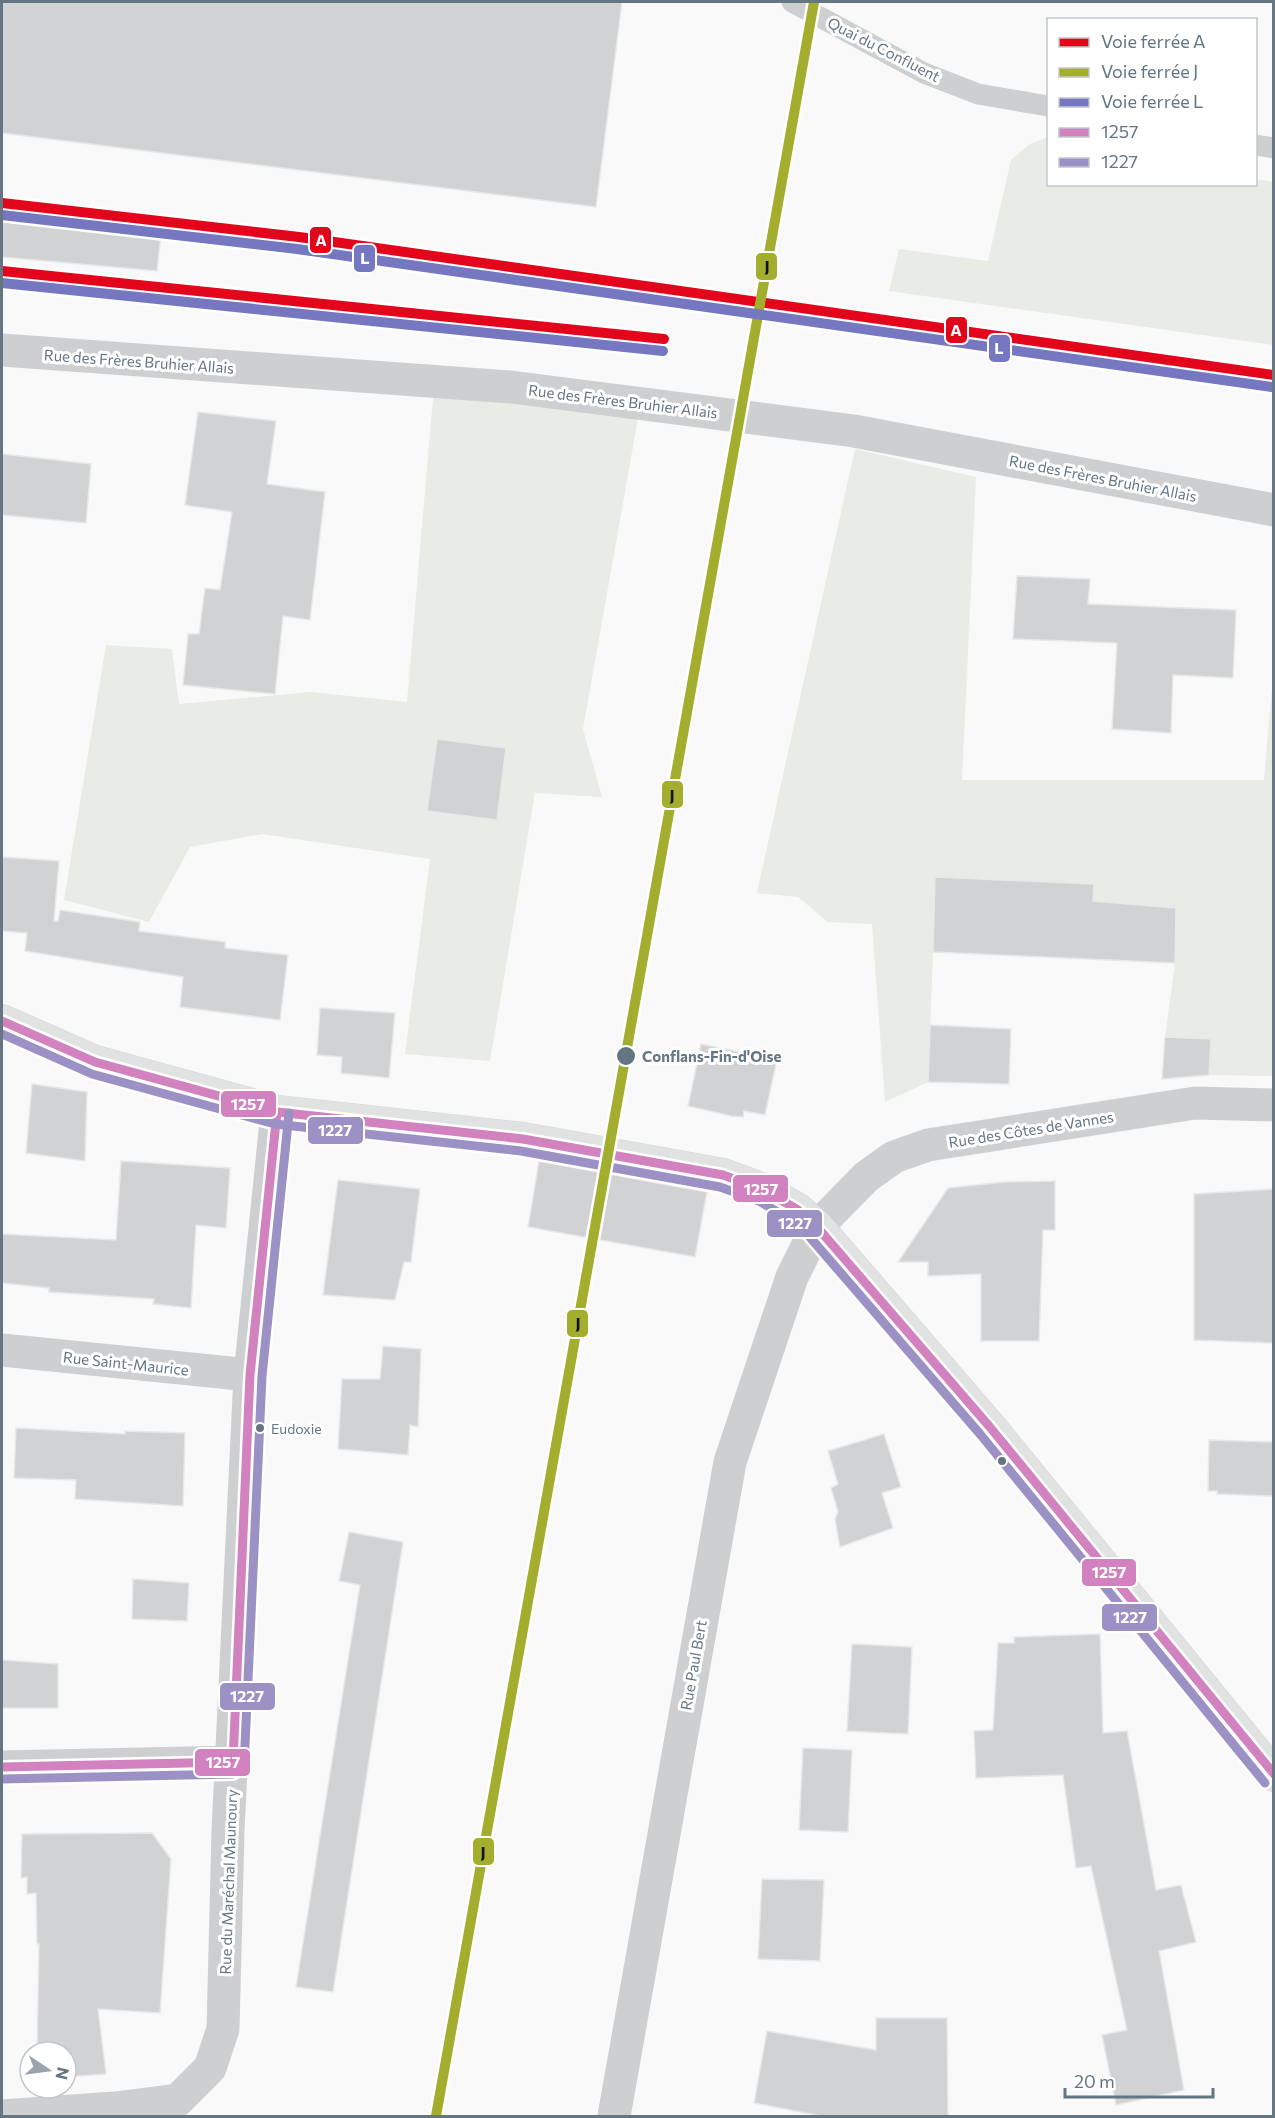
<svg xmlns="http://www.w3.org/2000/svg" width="1275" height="2118" viewBox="0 0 1275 2118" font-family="Commissioner,sans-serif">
  <rect width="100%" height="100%" fill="#f9f9f9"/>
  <!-- green -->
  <path fill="#e8ebe6" d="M1048,137V184H1256V179L1273,182V345L889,291L899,249L988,261L1011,160L1030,144Z
    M643,390L583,729L602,797L535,793L490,1061L405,1054L430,859L262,834L190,847L149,922L64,900L106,645L172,649L179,704L311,692L407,702L433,398Z
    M855,449L976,477L962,780H1264L1273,677V1076L1209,1075L1211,1039L1165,1037L1175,963L1176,908L1089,901L1016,880L936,877L928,1082L885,1102L872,924L828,922L798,897L757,893Z"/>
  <!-- building -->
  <path fill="#d0d2d3" stroke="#e8e8e8" stroke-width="1.5" d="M2,2H622L596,207L2,133Z
    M2,219L161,235L157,271L2,257Z
    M198,412L276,421L267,484L325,492L310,620L283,616L275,694L183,685L188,634H199L205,588L220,590L232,512L185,505Z
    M2,454L91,464L86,523L2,515Z
    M1017,576L1090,579L1088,604L1236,610L1233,678L1173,675L1171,733L1112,729L1117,643L1013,639Z
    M437,739L506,748L497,820L427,811Z
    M2,857L59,861L54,921H58L60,910L140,922L139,931L225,942V948L288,955L280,1020L180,1007L183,977L25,951L27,933L2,931Z
    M935,877L1094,884L1093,901L1176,908L1175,963L933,952Z
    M320,1008L395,1013L389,1078L341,1073L342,1057L317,1055Z
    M930,1025L1011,1029L1009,1084L928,1082Z
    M1165,1037L1211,1039L1209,1075L1162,1079Z
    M701,1044L755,1055L754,1059L776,1064L765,1115L744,1111L743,1117L731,1116L688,1106Z
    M32,1084L87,1092L85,1161L26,1153Z
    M121,1161L230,1168L226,1228L196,1225L191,1308L153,1304L154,1299L49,1292V1288L2,1283V1234L116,1240Z
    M539,1161L707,1192L695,1257L528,1227Z
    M338,1180L420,1189L411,1262H404L395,1300L323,1295Z
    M1055,1181V1230H1043L1039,1341H981V1274L928,1276V1262H898L948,1188L1004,1182Z
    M1274,1189V1343L1194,1340V1194Z
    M383,1346L421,1349L418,1427L410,1425L408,1455L338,1449L342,1379H380Z
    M16,1428L125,1434V1431L185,1433L183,1506L75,1499L76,1480L14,1478Z
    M884,1434L901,1487L882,1493L893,1528L840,1547L835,1519L838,1512L831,1488L838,1484L828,1451Z
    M1209,1440L1274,1442V1496L1217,1494V1491H1208Z
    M349,1532L403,1542L333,1992L296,1987L360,1585L339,1581Z
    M133,1579L189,1583L187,1621L132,1619Z
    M1100,1634L1103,1733L1127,1731L1156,1890L1181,1885L1196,1942L1159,1951L1184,2090L1116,2105L1102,2035L1127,2030L1091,1866L1076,1868L1063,1775L976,1778L974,1731L993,1730L998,1643H1014V1637Z
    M852,1644L912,1647L908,1734L847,1731Z
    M2,1660L58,1664V1708H2Z
    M803,1748L852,1750L848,1832L799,1830Z
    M152,1833L171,1859L160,2013L98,2009L106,2074L66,2077V2052H37L39,1944H37L36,1893L27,1894V1877L21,1878L22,1834Z
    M762,1879L824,1880L820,1961L758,1959Z
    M876,2018H947L948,2116H821L754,2103L767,2031L876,2050Z"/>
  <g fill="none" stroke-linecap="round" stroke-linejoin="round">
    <defs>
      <path id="secondary" d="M2,1021L95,1062L277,1112L523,1139L723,1175L764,1190L798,1210L817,1227L989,1426L1274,1775"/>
    </defs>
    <!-- secondary casing -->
    <use href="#secondary" stroke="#d5d6d7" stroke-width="34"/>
    <!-- lane -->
    <path stroke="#cecfd0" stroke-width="21" d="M792,2L924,73L978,94L1048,106
      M1256,145L1274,148"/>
    <!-- street -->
    <path stroke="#cecfd0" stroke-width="33" d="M2,350L511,387L854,431L1274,510
      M2,1350L250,1375
      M2,1767L233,1762
      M2,2116L115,2108L178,2100L210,2068L223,2029L228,1831L250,1375L277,1112
      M614,2116L730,1462L792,1277L817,1227L866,1177L894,1157L928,1145L1195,1103L1274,1105"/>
    <!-- secondary -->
    <use href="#secondary" stroke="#e1e2e2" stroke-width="33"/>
    <defs>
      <path id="bus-1" d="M2,1021L95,1062L277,1112L523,1139L723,1175L764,1190L798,1210L817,1227L989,1426L1274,1774
        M2,1767L233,1762L250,1375L277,1112"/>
      <path id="bus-2" d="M2,1034L92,1074L275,1124L521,1151L720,1187L759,1201L791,1220L808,1235L980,1434L1265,1783
        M2,1779L233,1774L244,1767L262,1376L289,1113"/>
    </defs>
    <!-- bus-1 casing -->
    <use href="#bus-1" stroke="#fff" stroke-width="14"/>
    <!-- bus-2 casing -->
    <use href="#bus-2" stroke="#fff" stroke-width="14"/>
    <!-- bus-1 -->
    <use href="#bus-1" stroke="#d282be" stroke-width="9"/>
    <!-- bus-2 -->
    <use href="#bus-2" stroke="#9c91c5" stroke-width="9"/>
    <defs>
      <path id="rail-1" d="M2,203L299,237L1274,375
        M2,271L664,339"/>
      <path id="rail-2" d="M436,2116L814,2"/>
      <path id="rail-3" d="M2,215L297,249L1272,387
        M2,283L663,351"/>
    </defs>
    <!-- rail-1 casing -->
    <use href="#rail-1" stroke="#fff" stroke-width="15"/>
    <!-- rail-2 casing -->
    <use href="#rail-2" stroke="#fff" stroke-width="15"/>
    <!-- rail-3 casing -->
    <use href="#rail-3" stroke="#fff" stroke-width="15"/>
    <!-- rail-1 -->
    <use href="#rail-1" stroke="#e3051c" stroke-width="10"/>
    <!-- rail-2 -->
    <use href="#rail-2" stroke="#a4ae2e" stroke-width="10"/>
    <!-- rail-3 -->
    <use href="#rail-3" stroke="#7577c0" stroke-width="10"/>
  </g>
  <!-- markers -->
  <g fill="#657683" stroke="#fff" stroke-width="2">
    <circle cx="626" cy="1056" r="10"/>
    <circle cx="260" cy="1428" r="5"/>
    <circle cx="1002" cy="1461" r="5"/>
  </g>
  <g text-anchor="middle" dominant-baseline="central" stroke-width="6" stroke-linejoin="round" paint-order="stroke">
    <!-- bus labels -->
    <g font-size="14" fill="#657683" stroke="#fff" text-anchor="start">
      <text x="271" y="1428">Eudoxie</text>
    </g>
    <!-- street labels -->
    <g font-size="15" fill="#657683" stroke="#fff">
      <text transform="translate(884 49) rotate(27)">Quai du Confluent</text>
      <text transform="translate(139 361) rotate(4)">Rue des Frères Bruhier Allais</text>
      <text transform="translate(623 401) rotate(7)">Rue des Frères Bruhier Allais</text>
      <text transform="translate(1103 478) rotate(11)">Rue des Frères Bruhier Allais</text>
      <text transform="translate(1031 1129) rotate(-9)">Rue des Côtes de Vannes</text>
      <text transform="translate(126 1363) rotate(6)">Rue Saint-Maurice</text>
      <text transform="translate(693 1665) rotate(-80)">Rue Paul Bert</text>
      <text transform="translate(228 1882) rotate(-88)">Rue du Maréchal Maunoury</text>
    </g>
    <!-- stop labels -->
    <g font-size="15" font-weight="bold" fill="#657683" stroke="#fff" text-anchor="start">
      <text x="642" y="1056">Conflans-Fin-d'Oise</text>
    </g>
  </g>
  <g stroke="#fff" stroke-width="2">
    <rect x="309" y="226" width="23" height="28" rx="6" fill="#e3051c"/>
    <rect x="353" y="244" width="23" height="29" rx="6" fill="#7577c0"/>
    <rect x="755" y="252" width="23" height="29" rx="6" fill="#a4ae2e"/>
    <rect x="945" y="316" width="23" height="28" rx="6" fill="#e3051c"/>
    <rect x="988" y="334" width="23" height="29" rx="6" fill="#7577c0"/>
    <rect x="661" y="780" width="23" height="29" rx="6" fill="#a4ae2e"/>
    <rect x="220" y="1090" width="57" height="28" rx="6" fill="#d282be"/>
    <rect x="307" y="1116" width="57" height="29" rx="6" fill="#9c91c5"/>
    <rect x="732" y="1174" width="57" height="29" rx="6" fill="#d282be"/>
    <rect x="766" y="1209" width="57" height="29" rx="6" fill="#9c91c5"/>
    <rect x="566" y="1309" width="23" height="29" rx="6" fill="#a4ae2e"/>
    <rect x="1081" y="1558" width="56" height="29" rx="6" fill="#d282be"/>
    <rect x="1101" y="1603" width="57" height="29" rx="6" fill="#9c91c5"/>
    <rect x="219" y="1682" width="57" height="29" rx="6" fill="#9c91c5"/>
    <rect x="194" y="1748" width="57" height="29" rx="6" fill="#d282be"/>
    <rect x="472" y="1837" width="23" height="29" rx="6" fill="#a4ae2e"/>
  </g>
  <g font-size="16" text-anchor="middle" font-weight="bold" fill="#fff">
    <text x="321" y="246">A</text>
    <text x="365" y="264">L</text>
    <text x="956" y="336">A</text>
    <text x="999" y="354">L</text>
    <text x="248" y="1110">1257</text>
    <text x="335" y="1136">1227</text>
    <text x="761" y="1195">1257</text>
    <text x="795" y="1229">1227</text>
    <text x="1109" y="1578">1257</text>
    <text x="1130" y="1623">1227</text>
    <text x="247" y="1702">1227</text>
    <text x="223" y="1768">1257</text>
  </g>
  <g font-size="16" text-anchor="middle" font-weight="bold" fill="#111">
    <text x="767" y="272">J</text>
    <text x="672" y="801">J</text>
    <text x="578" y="1329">J</text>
    <text x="483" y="1858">J</text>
  </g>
  <!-- border -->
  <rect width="1275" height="2118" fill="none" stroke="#657683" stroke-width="6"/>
  <!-- legend -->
  <rect x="1047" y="18" width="210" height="168" fill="#ffffff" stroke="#c1c8cd" stroke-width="1.5"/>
  <rect x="1059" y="38" width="30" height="9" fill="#e3051c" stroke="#c1c8cd" stroke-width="1.5"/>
  <text x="1101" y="48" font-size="18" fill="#657683">Voie ferrée A</text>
  <rect x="1059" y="68" width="30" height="9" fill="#a4ae2e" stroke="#c1c8cd" stroke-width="1.5"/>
  <text x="1101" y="78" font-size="18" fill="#657683">Voie ferrée J</text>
  <rect x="1059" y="98" width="30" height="9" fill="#7577c0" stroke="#c1c8cd" stroke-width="1.5"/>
  <text x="1101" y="108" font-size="18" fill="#657683">Voie ferrée L</text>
  <rect x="1059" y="128" width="30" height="9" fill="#d282be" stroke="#c1c8cd" stroke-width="1.5"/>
  <text x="1101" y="138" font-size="18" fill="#657683">1257</text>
  <rect x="1059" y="158" width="30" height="9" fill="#9c91c5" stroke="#c1c8cd" stroke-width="1.5"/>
  <text x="1101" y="168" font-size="18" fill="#657683">1227</text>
  <!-- north arrow -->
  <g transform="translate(48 2070) rotate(103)"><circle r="28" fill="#ffffff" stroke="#c1c8cd" stroke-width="1.5"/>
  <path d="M0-4.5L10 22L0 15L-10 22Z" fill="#99a4ac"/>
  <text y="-9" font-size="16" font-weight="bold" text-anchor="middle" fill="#657683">N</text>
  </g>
  <!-- scale -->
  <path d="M1065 2088v9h148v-9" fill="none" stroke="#657683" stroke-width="3"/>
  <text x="1074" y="2088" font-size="18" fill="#657683" stroke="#ffffff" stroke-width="4.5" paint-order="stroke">20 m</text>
</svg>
